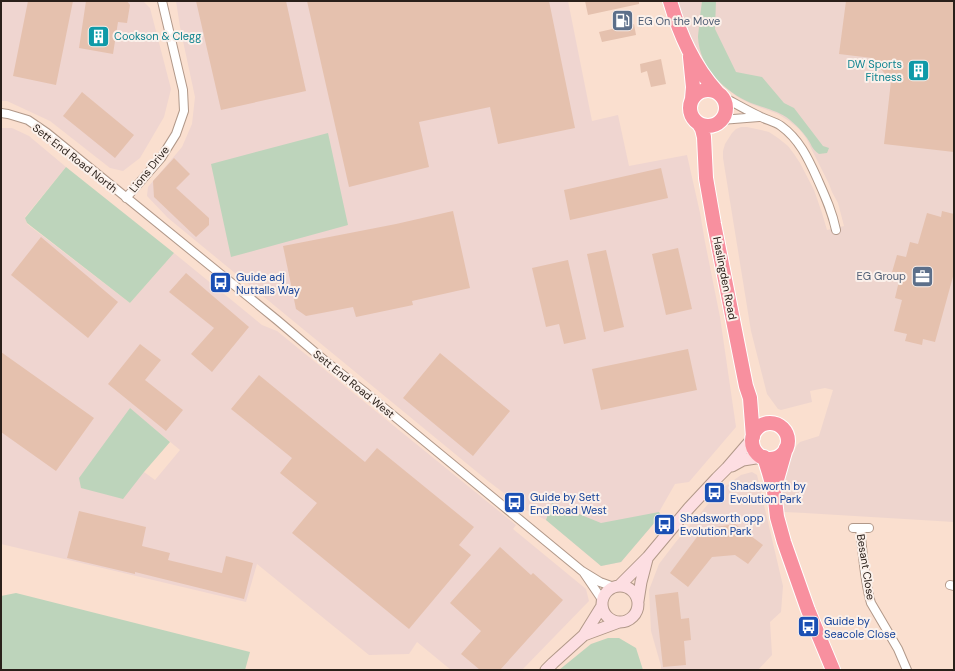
<svg xmlns="http://www.w3.org/2000/svg" width="955" height="671" viewBox="0 0 955 671" font-family="'DM Sans',sans-serif">
  <rect width="100%" height="100%" fill="#fadfcf"/>
  <!-- commercial -->
  <path fill="#eed5ce" d="M677,1H954V522L805,513L784,512L782,495L787,467L797,445L800,442L819,436L833,390L825,388L810,391L812,402L781,410L778,409L767,394L751,331L723,158V151L725,144L732,133L736,129L741,127H747L761,130L769,132L778,138L788,146L794,154L800,163L814,190L822,213L827,230L844,226L838,203L832,192L829,184L806,138L799,129L789,121L778,114L751,104L739,98L728,90L718,81L710,71L691,38Z
    M752,472L757,475L783,586L781,612L770,622L772,655L758,670H661V666L651,631L649,590L659,564L675,543L720,490L741,475Z"/>
  <!-- industrial -->
  <path fill="#efd5d0" fill-rule="evenodd" d="M1,1H143L150,8L171,89L164,117L140,158L123,171L110,168L50,121L7,101H1Z
    M176,1H568L592,121L618,115L629,166L687,155L700,213L705,242L720,317L736,427L689,482L675,484L659,512L661,515L621,562L601,566L546,520L526,510L488,481L168,218L147,196L148,187L182,147L192,124L195,97L180,27Z
    M1,128H12L29,136L66,167L25,217L27,224L130,303L174,253L262,325L277,331L516,525L513,529L586,589L589,601L522,670H451L417,642L409,654L369,655L257,564L246,602L1,544ZM129,408L180,450L155,480L144,472Z"/>
  <!-- green -->
  <path fill="#bdd4bb" d="M702,1H716L715,29L736,72L762,77L784,103L794,108L823,146L829,148L827,153L819,154C811,148 812,145 807,138C803,132 795,124 790,120C779,111 764,108 751,103C725,92 699,67 698,37C698,34 699,29 699,25C700,17 701,9 702,1Z
    M328,133L348,225L231,257L211,164Z
    M66,167L174,253L130,303L27,223L25,218Z
    M130,408L170,442L144,472L123,499L81,488L79,478Z
    M552,503L601,523L659,512L661,515L621,562L601,566L546,520Z
    M16,593L250,652L245,670H1V596Z
    M608,638H619L636,648L643,670H559L591,644Z"/>
  <!-- building -->
  <path fill="#e5c1ae" d="M28,1H73L56,85L13,76Z
    M86,1H127L130,5L127,23L118,22L113,54L79,48Z
    M196,1H286L306,91L221,110Z
    M307,1H549L575,128L498,144L490,107L419,122L429,167L349,187Z
    M585,1H639V4L588,15Z
    M846,1H954V152L884,144L891,81L872,58L839,54Z
    M634,24L636,35L602,42L599,32Z
    M661,59L666,84L651,87L647,71L641,73L640,64Z
    M82,92L134,135L115,158L63,116Z
    M174,158L190,174L176,188L209,218V225L196,237L154,197L153,181Z
    M661,168L668,198L570,220L564,190Z
    M453,211L470,288L412,301L413,305L356,317L353,307L306,316L296,309L283,246L396,224Z
    M942,211L954,214V273L935,342L923,339L922,345L905,341L907,334L894,331L902,300L895,298L899,281L890,279L897,255L906,257L910,242L918,244L927,213L941,217Z
    M41,237L118,302L88,338L11,275Z
    M678,248L692,309L666,315L652,254Z
    M606,250L624,327L604,332L587,254Z
    M568,260L586,339L564,344L559,324L546,327L532,268Z
    M186,273L249,327L212,372L191,354L214,328L169,292Z
    M140,344L161,360L145,380L183,410L166,431L108,384Z
    M688,349L697,390L601,410L592,369Z
    M1,352L94,418L56,471L1,432Z
    M440,353L510,411L473,456L403,398Z
    M259,375L365,462L377,448L474,527L459,545L471,555L409,629L292,533L317,503L280,473L292,458L231,409Z
    M79,511L146,527L142,546L170,553L168,560L222,573L226,556L253,563L244,599L135,572V574L67,558Z
    M735,524L763,545L748,564L735,555L712,557L688,587L670,573L703,529Z
    M500,547L531,575L533,573L563,600L500,670H480L461,654L481,631L450,603Z
    M678,592L681,619L689,618L691,640L684,641L686,665L663,667L655,595Z"/>
  <g fill="none" stroke-linecap="round" stroke-linejoin="round">
    <defs>
      <path id="street" d="M721,96C733,102 746,110 759,116C766,120 774,121 781,126C799,139 808,158 817,178C825,196 832,211 836,230
        M1,113L8,114L28,120L47,133L277,320L330,365L366,393L582,571L600,582L614,587
        M721,120L759,117
        M126,198L161,158L176,134L184,111L183,90L162,1
        M853,528H869
        M860,528C863,552 864,581 871,603L898,649L907,670
        M584,573L603,601
        M950,585L954,586"/>
      <path id="secondary" d="M732,466L743,460L762,457
        M619,586L648,557L689,508L717,478L727,468L752,439
        M602 604a18 18 0 1 1 36 0a18 18 0 1 1-36 0Z
        M638,601L641,582L647,559
        M584,635L619,622
        M546,670L553,663L584,635L602,606"/>
      <path id="highway" d="M670,1C680,35 693,65 717,92
        M690,57L693,87L692,99
        M690 108a18 18 0 1 1 36 0a18 18 0 1 1-36 0Z
        M699,124L702,129L704,137L706,178L714,224L746,386L750,398L753,437
        M752 441a18 18 0 1 1 36 0a18 18 0 1 1-36 0Z
        M764,457L769,473L774,491L777,517L784,542L808,610L833,670
        M774,490L786,448"/>
    </defs>
    <!-- street casing -->
    <use href="#street" stroke="#b19889" stroke-width="10"/>
    <!-- secondary casing -->
    <use href="#secondary" stroke="#b19889" stroke-width="13"/>
    <!-- highway casing -->
    <use href="#highway" stroke="#fff" stroke-width="16"/>
    <!-- street -->
    <use href="#street" stroke="#fff" stroke-width="8"/>
    <!-- secondary -->
    <use href="#secondary" stroke="#fddee2" stroke-width="11"/>
    <!-- highway -->
    <use href="#highway" stroke="#f8909f" stroke-width="14"/>
  </g>
  <!-- icons -->
  <defs>
    <symbol id="fuel-square" viewBox="-11 -11 22 22"><rect x="-9" y="-9" width="18" height="18" rx="4" fill="#5c6f8a" stroke="#fbf0ea"/><path d="M-5.5-6h7V0h2V4h1.3V-2.5L3-4.5l.8-.8L6-3V5H2.5V1h-1V6h-7ZM-4.2-4.7v3.2H.2V-4.7Z" fill="#fff"/></symbol>
    <symbol id="building-square" viewBox="-11 -11 22 22"><rect x="-9" y="-9" width="18" height="18" rx="4" fill="#0f9aa8" stroke="#fbf0ea"/><path d="M-4-6H4V6H1V3H-1V6H-4ZM-2.5-4.3h1.7v1.8h-1.7ZM.8-4.3h1.7v1.8H.8ZM-2.5-1h1.7V.8h-1.7ZM.8-1h1.7V.8H.8Z" fill="#fff"/></symbol>
    <symbol id="office-square" viewBox="-11 -11 22 22"><rect x="-9" y="-9" width="18" height="18" rx="4" fill="#5c6f8a" stroke="#fbf0ea"/><path d="M-6-3h4V-5.5h4V-3h4V5H-6ZM-1-4.5V-3h2v-1.5ZM-6 0V1H6V0Z" fill="#fff"/></symbol>
    <symbol id="bus-square" viewBox="-11 -11 22 22"><rect x="-9" y="-9" width="18" height="18" rx="4" fill="#1a4fb4" stroke="#fbf0ea"/><path d="M-5-6H5V4H4V6H2V4H-2V6H-4V4H-5ZM-3.5-4V0h7V-4ZM-3.5 1.2v1.5H-2V1.2ZM2 1.2v1.5H3.5V1.2Z" fill="#fff"/></symbol>
  </defs>
  <g fill-rule="evenodd">
    <use href="#fuel-square" x="610" y="8" width="25" height="25"/>
    <use href="#building-square" x="86" y="24" width="25" height="25"/>
    <use href="#building-square" x="906" y="58" width="25" height="25"/>
    <use href="#office-square" x="910" y="264" width="25" height="25"/>
    <use href="#bus-square" x="208" y="270" width="25" height="25"/>
    <use href="#bus-square" x="702" y="480" width="25" height="25"/>
    <use href="#bus-square" x="502" y="490" width="25" height="25"/>
    <use href="#bus-square" x="652" y="512" width="25" height="25"/>
    <use href="#bus-square" x="796" y="614" width="25" height="25"/>
  </g>
  <g text-anchor="middle" dominant-baseline="central" stroke-width="4" stroke-linejoin="round" paint-order="stroke">
    <!-- service labels -->
    <g font-size="11" fill="#4e5e75" stroke="#fbf0ea" text-anchor="start">
      <text x="638" y="21">EG On the Move</text>
      <text x="906" y="276" text-anchor="end">EG Group</text>
    </g>
    <!-- culture labels -->
    <g font-size="11" fill="#0d838f" stroke="#fbf0ea" text-anchor="start">
      <text x="114" y="36">Cookson &amp; Clegg</text>
      <text x="902" y="64" text-anchor="end">DW Sports<tspan x="902" dy="13">Fitness</tspan></text>
    </g>
    <!-- street labels -->
    <g font-size="11" fill="#2a201a" stroke="#fbf0ea">
      <text transform="translate(75 158) rotate(38)">Sett End Road North</text>
      <text transform="translate(149 169) rotate(-51)">Lions Drive</text>
      <text transform="translate(725 278) rotate(79)">Haslingden Road</text>
      <text transform="translate(354 384) rotate(39)">Sett End Road West</text>
      <text transform="translate(866 567) rotate(81)">Besant Close</text>
    </g>
    <!-- transit labels -->
    <g font-size="11" fill="#164399" stroke="#fbf0ea" text-anchor="start">
      <text x="236" y="277">Guide adj<tspan x="236" dy="13">Nuttalls Way</tspan></text>
      <text x="730" y="486">Shadsworth by<tspan x="730" dy="13">Evolution Park</tspan></text>
      <text x="530" y="497">Guide by Sett<tspan x="530" dy="13">End Road West</tspan></text>
      <text x="680" y="518">Shadsworth opp<tspan x="680" dy="13">Evolution Park</tspan></text>
      <text x="824" y="621">Guide by<tspan x="824" dy="13">Seacole Close</tspan></text>
    </g>
  </g>
  <!-- border -->
  <rect width="955" height="671" fill="none" stroke="#2a201a" stroke-width="4"/>
</svg>
